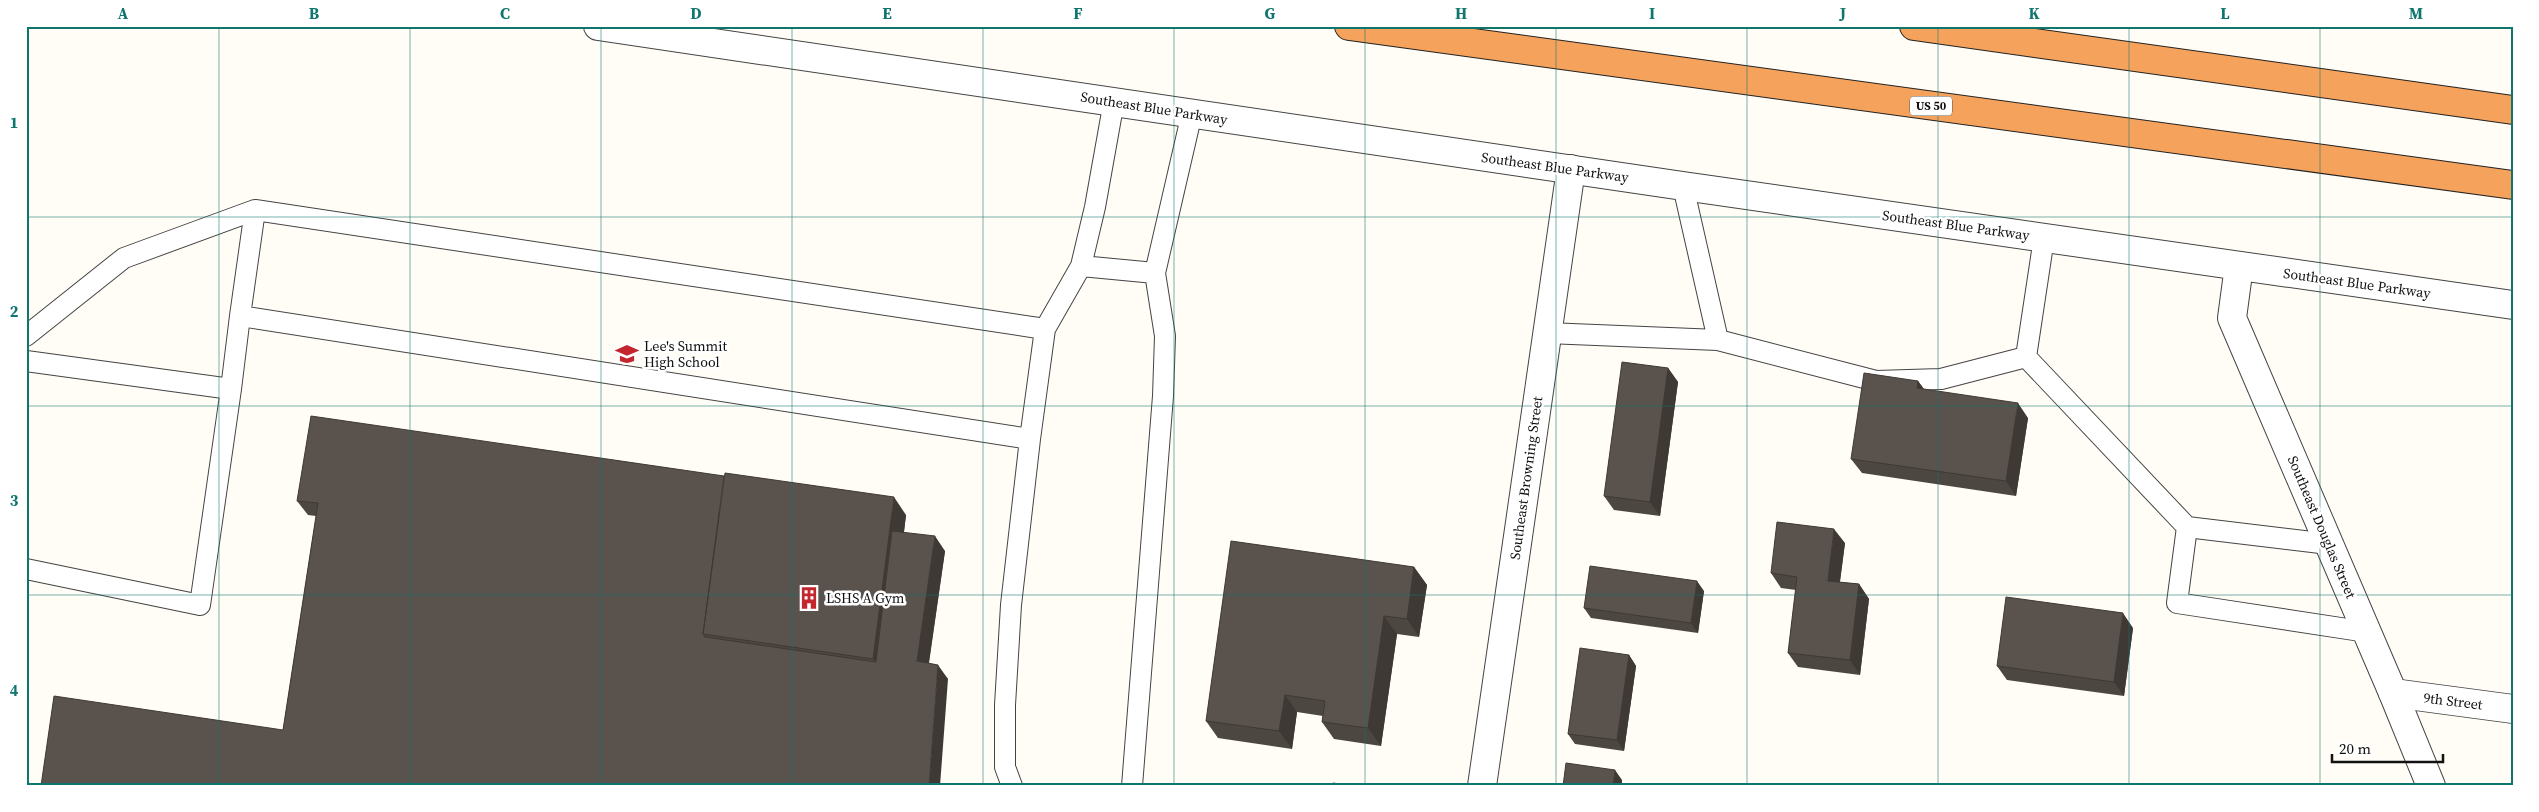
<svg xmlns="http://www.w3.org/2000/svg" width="2539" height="812" viewBox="0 0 2539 812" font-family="'Source Serif 4',serif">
  <rect width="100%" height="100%" fill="#fffdf5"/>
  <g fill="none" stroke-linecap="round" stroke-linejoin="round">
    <defs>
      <path id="service" d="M1683,186L1718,340L1876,381L1941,379L2026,357
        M2044,238L2026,357L2187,527
        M1081,266L1155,273
        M240,316L255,210
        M1547,333L1718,340
        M26,336L124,258L255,210L1045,329
        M26,361L231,389L200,605L26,569
        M231,389L240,316L1030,439
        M2329,544L2187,527L2177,603L2367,632
        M1012,786L1005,767V705L1011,605L1030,439L1045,329L1081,266L1095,207L1114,101
        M1132,786L1163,396L1165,336L1155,273L1192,113"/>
      <path id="minor" d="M2393,693L2513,709
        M1482,786L1571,169"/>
      <path id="tertiary" d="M598,26L1683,186L2513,305
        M2239,266L2232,318L2393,693L2431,786"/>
      <path id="motorway" d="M1349,26L2513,185
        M1914,26L2513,110"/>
    </defs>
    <!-- service casing -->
    <use href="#service" stroke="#444" stroke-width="22"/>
    <!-- minor casing -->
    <use href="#minor" stroke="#444" stroke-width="30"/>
    <!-- tertiary casing -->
    <use href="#tertiary" stroke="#444" stroke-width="30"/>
    <!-- motorway casing -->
    <use href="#motorway" stroke="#222" stroke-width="30"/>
    <!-- service -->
    <use href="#service" stroke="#fff" stroke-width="20"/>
    <!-- minor -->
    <use href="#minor" stroke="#fff" stroke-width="28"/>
    <!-- tertiary -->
    <use href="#tertiary" stroke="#fff" stroke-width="28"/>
    <!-- motorway -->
    <use href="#motorway" stroke="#f5a25d" stroke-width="28"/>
  </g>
  <!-- wall -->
  <path fill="#4d4742" d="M1668,368L1678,382L1660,516L1614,510L1604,496Z
    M1918,381L1924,389L2028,418L2016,496L1862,473L1851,459Z
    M297,501L906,515L904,532L945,551L929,663L948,679L283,730L316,516L308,515Z
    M1845,543L1840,582L1859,584L1869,599L1860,675L1798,667L1788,653L1796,590L1781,588L1771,573Z
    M1414,567L1427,585L1419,637L1397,634L1381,746L1334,739L1322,722L1323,716L1297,712L1292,749L1218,738L1206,721Z
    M1704,591L1698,633L1591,618L1584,608Z
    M2133,628L2124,696L2007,680L1997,666Z
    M1629,655L1636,666L1624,751L1575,744L1568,734Z"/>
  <!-- shaded-wall -->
  <path fill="#3f3936" d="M1668,368L1678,382L1660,516L1650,502Z
    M1918,381L1928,395L1917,388Z
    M2018,403L2028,418L2016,496L2006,481Z
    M894,497L906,515L886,677L873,659Z
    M1834,529L1845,543L1838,595L1828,581Z
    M935,536L945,551L927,675L917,661Z
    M1414,567L1427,585L1419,637L1407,619Z
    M1697,581L1704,591L1698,633L1691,623Z
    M1859,584L1869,599L1860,675L1850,660Z
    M2123,613L2133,628L2124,696L2114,682Z
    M1384,616L1397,634L1381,746L1368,728Z
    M1629,655L1636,666L1624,751L1617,740Z
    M938,665L948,679L940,786H929Z
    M1285,695L1297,712L1292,749L1279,731Z
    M1615,770L1622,780V786H1613Z"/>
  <!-- building -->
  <path fill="#5a524d" stroke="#3f3936" d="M1622,362L1668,368L1650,502L1604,496Z
    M1864,373L1918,381L1917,388L2018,403L2006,481L1851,459Z
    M311,416L724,476L703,634L705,637L876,662L892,531L935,536L917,661L938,665L929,786H41L54,696L283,730L318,503L297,501Z
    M725,473L894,497L873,659L703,634Z
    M1777,522L1834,529L1828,581L1859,584L1850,660L1788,653L1797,577L1771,573Z
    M1231,541L1414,567L1407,619L1384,616L1368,728L1322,722L1325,701L1285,695L1279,731L1206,721Z
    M1590,566L1697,581L1691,623L1584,608Z
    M2006,597L2123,613L2114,682L1997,666Z
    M1580,648L1629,655L1617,740L1568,734Z
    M1566,763L1615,770L1613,786H1563Z
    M1333,783L1354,786H1332Z"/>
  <!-- grid -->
  <path fill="none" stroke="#0f766e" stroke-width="1" stroke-opacity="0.55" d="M219,26V786M410,26V786M601,26V786M792,26V786M983,26V786M1174,26V786M1365,26V786M1556,26V786M1747,26V786M1938,26V786M2129,26V786M2320,26V786M26,217H2513M26,406H2513M26,595H2513"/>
  <!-- icons -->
  <defs>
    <symbol id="school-bare" viewBox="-9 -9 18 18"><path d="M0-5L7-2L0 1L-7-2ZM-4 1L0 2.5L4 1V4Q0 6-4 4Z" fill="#c4262e" stroke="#fff" stroke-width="2.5" paint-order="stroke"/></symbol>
    <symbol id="building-bare" viewBox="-9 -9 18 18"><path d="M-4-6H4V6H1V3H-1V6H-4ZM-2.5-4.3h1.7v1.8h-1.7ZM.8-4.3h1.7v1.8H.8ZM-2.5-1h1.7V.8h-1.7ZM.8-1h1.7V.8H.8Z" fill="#c4262e" stroke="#fff" stroke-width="2.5" paint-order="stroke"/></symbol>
  </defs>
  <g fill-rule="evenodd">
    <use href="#school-bare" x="611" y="338" width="32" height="32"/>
    <use href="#building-bare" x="793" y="582" width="32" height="32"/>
  </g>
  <g text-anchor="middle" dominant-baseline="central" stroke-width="5" stroke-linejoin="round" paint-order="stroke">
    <!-- shield labels -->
    <rect fill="#fff" stroke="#585858" stroke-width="1" x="1910" y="96.5" width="42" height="19" rx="4"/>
    <g font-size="12" font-weight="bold" fill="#111">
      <text x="1931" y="106">US 50</text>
    </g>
    <!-- street labels -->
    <g font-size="14" fill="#111" stroke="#fff">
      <text transform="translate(1154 108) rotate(9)">Southeast Blue Parkway</text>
      <text transform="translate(1555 167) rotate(8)">Southeast Blue Parkway</text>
      <text transform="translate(1956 225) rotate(8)">Southeast Blue Parkway</text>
      <text transform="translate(2357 283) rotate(8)">Southeast Blue Parkway</text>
      <text transform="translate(1526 478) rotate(-82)">Southeast Browning Street</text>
      <text transform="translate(2322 527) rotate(67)">Southeast Douglas Street</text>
      <text transform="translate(2453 701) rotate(7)">9th Street</text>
    </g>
    <!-- poi labels -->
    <g font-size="14" fill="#111" stroke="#fff" text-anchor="start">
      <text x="644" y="346">Lee's Summit<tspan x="644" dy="16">High School</tspan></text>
      <text x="826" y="598">LSHS A Gym</text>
    </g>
  </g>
  <!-- border -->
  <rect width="2539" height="812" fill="none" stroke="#ffffff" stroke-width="55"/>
  <!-- scale -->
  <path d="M2332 754v8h111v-8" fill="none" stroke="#111111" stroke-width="2.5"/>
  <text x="2339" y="754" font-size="15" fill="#111111" stroke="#ffffff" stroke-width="4" paint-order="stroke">20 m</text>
  <rect x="28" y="28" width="2484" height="756" fill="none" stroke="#0f766e" stroke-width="2"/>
  <g font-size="16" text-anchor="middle" font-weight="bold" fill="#0f766e">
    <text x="123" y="19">A</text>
    <text x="314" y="19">B</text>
    <text x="505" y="19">C</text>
    <text x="696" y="19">D</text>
    <text x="887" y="19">E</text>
    <text x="1078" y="19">F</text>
    <text x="1270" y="19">G</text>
    <text x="1461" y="19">H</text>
    <text x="1652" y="19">I</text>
    <text x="1843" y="19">J</text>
    <text x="2034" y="19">K</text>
    <text x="2225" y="19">L</text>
    <text x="2416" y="19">M</text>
    <text x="14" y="128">1</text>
    <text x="14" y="317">2</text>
    <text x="14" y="506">3</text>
    <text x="14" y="696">4</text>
  </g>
</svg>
